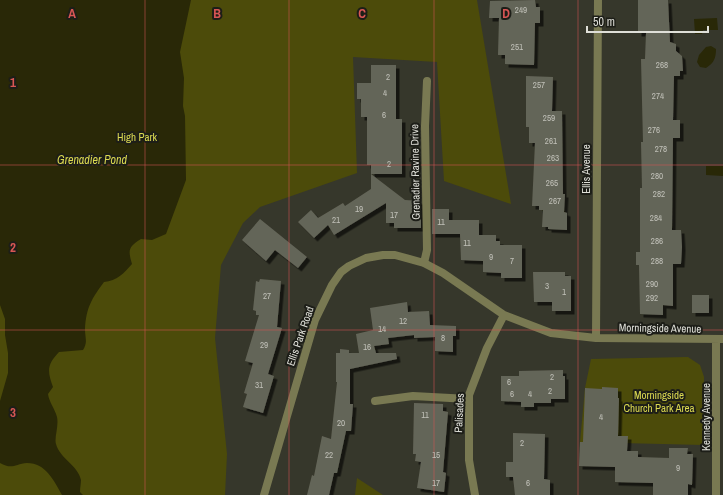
<svg xmlns="http://www.w3.org/2000/svg" width="723" height="495" viewBox="0 0 723 495" font-family="'Archivo Narrow',sans-serif">
  <defs>
    <filter id="shadow"><feDropShadow dx="3.5" dy="3.5" stdDeviation="0" flood-color="#0009"/></filter>
  </defs>
  <rect width="100%" height="100%" fill="#36372b"/>
  <!-- green -->
  <path fill="#4c4b0a" d="M0,0H477L511,204L444,181L437,62L353,57L357,173L260,207L243,223L221,265L215,338L227,454L225,495H0Z
    M688,357L700,365L704,377L703,445L580,442L585,388L591,359Z
    M357,478L383,495H355Z"/>
  <!-- water -->
  <path fill="#292807" d="M0,0H191L180,52L184,78L183,106L185,116L186,180L166,234L152,240L141,239C128,247 128,250 132,264C124,273 117,281 104,282C92,298 86,308 85,329C85,338 88,342 83,350L59,352C47,365 47,370 53,387L48,394C49,402 55,409 57,417C59,426 54,438 56,444C60,459 78,465 81,480C81,483 80,488 80,492L83,495H62C54,481 46,463 27,463C15,464 12,470 0,463V401L8,373V353L5,335V319L0,305Z
    M717,18L718,30H703L702,34H695L694,19Z
    M711,46L716,49C716,58 714,63 706,68L700,67L697,62L699,55L706,47Z
    M706,166H723V176L706,175Z"/>
  <!-- building -->
  <path fill="#646558" filter="url(#shadow)" d="M535,0L536,7H540V23H535L534,65L505,64V55H498L499,18H489L490,1Z
    M638,0H668L670,42L676,44V51L682,56L683,71H680V76H674L673,120H680V138H673L672,230H681L682,247L681,264H673V306L663,305V315L640,314L639,265H636V252H640V188H642L641,142H643L641,59H645L646,33H638Z
    M371,65H396V119H402V174H371L405,200L421,201V228H394V223H386V203L334,235L328,225L314,238L298,222L311,210L318,218L343,203L345,206L371,189V165H367V117H361V99H357V83H371Z
    M526,76L553,77L552,111H562L563,194H565L564,212L567,213V230L548,229V227H542L543,210H539V206H532L535,143H529V127H526Z
    M432,209H449V220H479V235H496V241H500V245H522V278H501V273L483,272V261L461,260L460,234H432Z
    M260,219L307,257L298,268L275,250L266,261L242,240Z
    M533,272H565V276H571V311H552V302H534Z
    M260,279L281,281L277,327L282,328L268,374L274,376L263,413L243,407L247,394L244,393L253,363L245,361L259,315H256V311L253,310L256,281L259,282Z
    M692,295H709V313H692Z
    M407,302L408,312L429,311L430,325L456,326V336H453V352L435,351V337L414,338V335L388,338L389,344L374,346L376,353H396L397,359L350,369V404H353L351,431H346L337,473H334L329,495H307L312,475L314,476L322,436L331,439L337,382H336V353H340V349L349,350V353H359L356,334L373,330L370,308Z
    M563,370V376H565V399H551V403H534V407H521V402L501,401V376H519V371Z
    M602,387L618,388V398H619L618,436H628L627,451H638V457L669,458V448H688L687,454H693L692,485L688,484V495H653V483L615,482V467L579,466L580,442H583L585,388L602,389Z
    M414,403L443,404V411L448,412L443,472L446,473L444,492L417,488L421,462L415,461L416,454H413Z
    M513,433L545,434L544,479L550,480V495H515L513,477H506V462H513Z"/>
  <g fill="none" stroke-linecap="round" stroke-linejoin="round">
    <!-- service -->
    <path stroke="#797952" stroke-width="8" d="M375,401L413,396L469,399"/>
    <!-- minor -->
    <path stroke="#797952" stroke-width="8" d="M424,263L427,250L425,126L427,81
      M596,338L598,0
      M716,339V495
      M264,495L315,320L332,285L341,272L349,266L366,258L383,255H395L424,263L443,273L504,315L551,333L596,338L723,339
      M475,495L469,460V395L487,348L504,315"/>
  </g>
  <!-- grid -->
  <path fill="none" stroke="#d85654" stroke-width="1" stroke-opacity="0.55" d="M145,0V495M289,0V495M434,0V495M578,0V495M0,165H723M0,330H723"/>
  <g text-anchor="middle" dominant-baseline="central" stroke-width="4" stroke-linejoin="round" paint-order="stroke">
    <!-- number labels -->
    <g font-size="9" fill="#c0c0b8">
      <text x="521" y="10">249</text>
      <text x="517" y="47">251</text>
      <text x="662" y="65">268</text>
      <text x="388" y="77">2</text>
      <text x="539" y="85">257</text>
      <text x="385" y="93">4</text>
      <text x="658" y="96">274</text>
      <text x="384" y="115">6</text>
      <text x="549" y="118">259</text>
      <text x="654" y="130">276</text>
      <text x="551" y="141">261</text>
      <text x="661" y="149">278</text>
      <text x="553" y="158">263</text>
      <text x="389" y="164">2</text>
      <text x="657" y="176">280</text>
      <text x="552" y="183">265</text>
      <text x="659" y="194">282</text>
      <text x="555" y="201">267</text>
      <text x="359" y="209">19</text>
      <text x="394" y="215">17</text>
      <text x="656" y="218">284</text>
      <text x="336" y="220">21</text>
      <text x="441" y="222">11</text>
      <text x="657" y="241">286</text>
      <text x="467" y="243">11</text>
      <text x="491" y="257">9</text>
      <text x="512" y="261">7</text>
      <text x="657" y="261">288</text>
      <text x="652" y="284">290</text>
      <text x="547" y="286">3</text>
      <text x="564" y="292">1</text>
      <text x="267" y="296">27</text>
      <text x="652" y="298">292</text>
      <text x="403" y="321">12</text>
      <text x="382" y="329">14</text>
      <text x="443" y="338">8</text>
      <text x="264" y="345">29</text>
      <text x="367" y="347">16</text>
      <text x="552" y="377">2</text>
      <text x="509" y="382">6</text>
      <text x="259" y="385">31</text>
      <text x="550" y="391">2</text>
      <text x="512" y="394">6</text>
      <text x="530" y="394">4</text>
      <text x="425" y="415">11</text>
      <text x="601" y="417">4</text>
      <text x="341" y="423">20</text>
      <text x="522" y="443">2</text>
      <text x="329" y="455">22</text>
      <text x="436" y="455">15</text>
      <text x="678" y="468">9</text>
      <text x="436" y="483">17</text>
      <text x="528" y="483">6</text>
    </g>
    <!-- park labels -->
    <g font-size="11" fill="#dcda51" stroke="#1d1e18">
      <text x="137" y="137">High Park</text>
      <text x="659" y="395">Morningside<tspan x="659" dy="13">Church Park Area</tspan></text>
    </g>
    <!-- street labels -->
    <g font-size="11" fill="#dfdfd8" stroke="#1d1e18">
      <text transform="translate(586 169) rotate(-90)">Ellis Avenue</text>
      <text transform="translate(415 172) rotate(-91)">Grenadier Ravine Drive</text>
      <text transform="translate(660 328) rotate(1)">Morningside Avenue</text>
      <text transform="translate(300 336) rotate(-71)">Ellis Park Road</text>
      <text transform="translate(459 413) rotate(-87)">Palisades</text>
      <text transform="translate(706 417) rotate(-90)">Kennedy Avenue</text>
    </g>
    <!-- water labels -->
    <g font-size="12" font-style="italic" fill="#dbd950" stroke="#1d1e18">
      <text x="92" y="160">Grenadier Pond</text>
    </g>
  </g>
  <g font-size="13" text-anchor="middle" font-weight="bold" fill="#d85654" stroke="#1d1e18" stroke-width="4" stroke-linejoin="round" paint-order="stroke">
    <text x="72" y="18">A</text>
    <text x="217" y="18">B</text>
    <text x="362" y="18">C</text>
    <text x="506" y="18">D</text>
    <text x="13" y="87">1</text>
    <text x="13" y="252">2</text>
    <text x="13" y="417">3</text>
  </g>
  <!-- scale -->
  <path d="M587 26v6h121v-6" fill="none" stroke="#dfdfd8" stroke-width="2"/>
  <text x="593" y="26" font-size="12" fill="#dfdfd8" stroke="#1d1e18" stroke-width="3" paint-order="stroke">50 m</text>
</svg>
